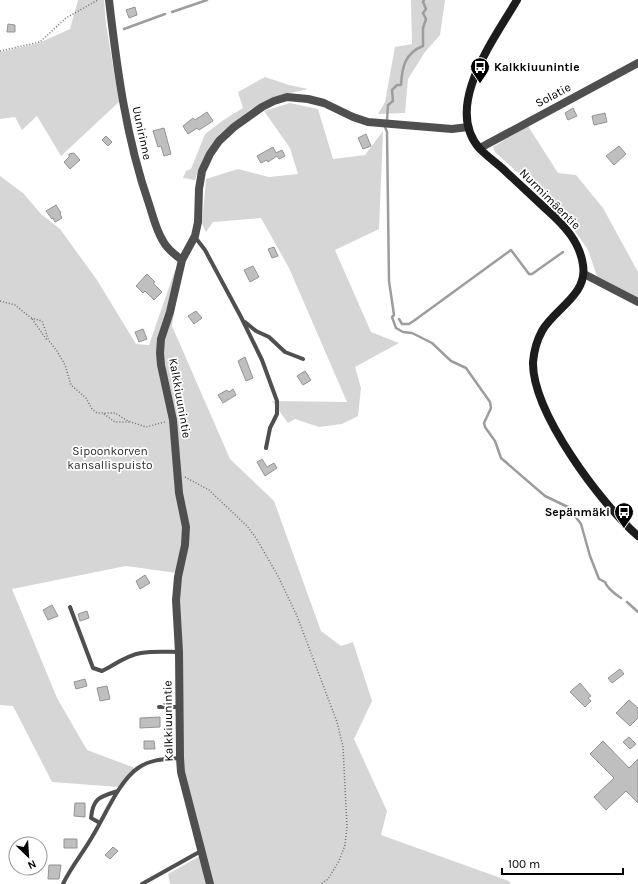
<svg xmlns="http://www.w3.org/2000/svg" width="638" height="884" viewBox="0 0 638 884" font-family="Karla,sans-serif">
  <rect width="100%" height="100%" fill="#fff"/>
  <!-- green -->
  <path fill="#d6d6d6" d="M78,0H104L106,24L119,102L61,156L37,116L22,130L15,117L0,119V52L39,43L70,29Z
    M411,0H445L440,35L425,52L408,79L405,113L378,114L385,102L395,47L412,44Z
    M265,77L289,85L308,89L286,94L251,109L220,134L199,168L195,180L183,178L186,171L191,169L205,134L225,119L243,108L238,92Z
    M290,103L318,109L333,159L365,155L383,131L379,229L335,250L371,332L399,343L355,367L361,388L358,416L342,424L319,427L295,419L288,423L272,401L347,402L289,268L261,218L213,222L206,232L202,224L206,179L238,169L269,177L298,174L290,148L264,111Z
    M528,126L558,173L576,175L603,208L638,272V298L597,276L588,250L564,215L495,152L493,147Z
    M0,176L23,193L41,214L60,229L97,280L136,344L149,345L175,270H181L172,326L230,459L274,501L321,631L341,646L353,642L372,701L354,739L387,811L381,835L509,881L511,884H170L168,874L202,855L178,759L177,573L126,566L12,589L57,698L87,750L135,768L118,787L52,782L13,706L0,705Z"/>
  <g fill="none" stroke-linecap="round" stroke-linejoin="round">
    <!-- stream -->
    <path stroke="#9d9d9d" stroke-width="2.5" d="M172,12L207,0
      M124,29L165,14
      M387,120L388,105L393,101L392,90L397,85H401C402,67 405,53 423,46V28L426,19L423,13L426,9L423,2L424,0
      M385,127L387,132L389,281L394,315L392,317L396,328L403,332L412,333L432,343L451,361L466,368L490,402L491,408L484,423L485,427L495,441L501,458L545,496L568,507L581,524L590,556L599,579L605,582C607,588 615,594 621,598
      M399,319L402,324H409L415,320L511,250L529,274H532L563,252
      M627,602L638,612"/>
  </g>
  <!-- building -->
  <path fill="#bfbfbf" stroke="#939393" d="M135,7L137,15L129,18L126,10Z
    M8,24L15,25V32H7Z
    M573,108L577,116L568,120L565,113Z
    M207,112L213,121L199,130L197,128L188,134L183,126L193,118L195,120Z
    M605,113L607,122L594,125L592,116Z
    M164,128L171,154L164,156L161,146L158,147L153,131Z
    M366,134L371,146L363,149L358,138Z
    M106,136L112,142L108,146L102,140Z
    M619,146L626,154L614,165L606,156Z
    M273,147L276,153L282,150L285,156L279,159L277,156L268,162L267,160L261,163L257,156Z
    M74,153L80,160L70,169L64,162L69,157V154Z
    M56,205L61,213L60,214L62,218L55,222L53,218L52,219L46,211Z
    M274,247L278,256L272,258L268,249Z
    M253,266L259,277L250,282L244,270Z
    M147,274L155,282L153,283L162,292L154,300L145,291L143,293L136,286Z
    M196,311L202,318L194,324L188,316Z
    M143,329L147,339L139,342L135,332Z
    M245,357L253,378L246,381L238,361Z
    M305,371L311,380L303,385L297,376Z
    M233,389L236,395L223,403L218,395L227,390L229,392Z
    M262,459L267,467L274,463L277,468L265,476L257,462Z
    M145,575L150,583L140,589L136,581Z
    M52,605L58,616L48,620L43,610Z
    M87,611L89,618L80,621L78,614Z
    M620,669L624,674L612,683L608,678Z
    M85,679L87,686L76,689L74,682Z
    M580,683L591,696L588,698L591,701L585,707L570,692Z
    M107,686L110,699L100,701L97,688Z
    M629,700L638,708V718L630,726L616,713Z
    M160,717V727L140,728V718Z
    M629,737L636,744L630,749L623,742Z
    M144,741H154L155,749H144Z
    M603,741L629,768L638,759V803L626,791L606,810L594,797L614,778L590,754Z
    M75,803H85V817L74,816Z
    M64,839H77V848H64Z
    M113,847L118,851L110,859L105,855Z
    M49,865H61L59,879H48Z"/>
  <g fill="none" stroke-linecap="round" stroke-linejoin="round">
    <!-- path -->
    <path stroke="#717171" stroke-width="1.5" stroke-dasharray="1 2" stroke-linecap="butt" d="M0,51L40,42L66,18L98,0
      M0,301L15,305L31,318L42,321L49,341L57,351L65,365L71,385L86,398L92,409L97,413H115L128,421L146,427L165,422
      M32,319L47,340
      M104,414L115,422H129
      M185,477L209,490L247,526L256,538L278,576L297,616L337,722L343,747L347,827L345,845L339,861L328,879L321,884"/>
    <!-- lane -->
    <path stroke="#4f4f4f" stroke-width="4" d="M195,237L205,250L241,317L262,360L277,401V414L270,428L266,448
      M245,322L256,331L269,337L285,352L303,359
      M70,607L93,668L102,671C114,665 127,655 141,653C154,651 166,652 179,652
      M159,707H179
      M100,823L91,818C93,798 99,797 118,791
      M63,884C71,867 83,853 92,837C105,816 119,781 138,768C151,759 165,759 180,758
      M142,884L201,851"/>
    <!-- street -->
    <path stroke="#4f4f4f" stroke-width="8" d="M109,0C117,69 126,138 149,204C153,216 156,230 163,241C167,249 175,255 182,260
      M480,148L638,63
      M584,274L638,302
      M210,884L181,772L180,758L179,652L176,600L178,577L185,545L186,527L179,493L173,420L161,365L160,353L161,339L170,312L182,260L195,236L198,222L199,189L202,171L210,154L219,141L234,127L262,107L274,101L287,97L308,99L324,103L353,117L368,122L452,129L468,127"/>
    <!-- secondary -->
    <path stroke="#1c1c1c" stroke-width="8" d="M517,0C495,38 442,107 480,149C487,156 495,162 502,168C517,182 532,196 547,210C564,225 580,242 583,265C588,295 554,309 542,331C537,340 534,351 533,362C532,412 601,504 638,536"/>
  </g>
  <!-- icons -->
  <defs>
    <symbol id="bus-pin" viewBox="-11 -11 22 30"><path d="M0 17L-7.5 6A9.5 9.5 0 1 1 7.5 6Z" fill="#000" stroke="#fff"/><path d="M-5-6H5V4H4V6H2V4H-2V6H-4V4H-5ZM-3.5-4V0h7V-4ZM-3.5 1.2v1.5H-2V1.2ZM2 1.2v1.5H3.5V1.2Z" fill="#fff"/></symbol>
  </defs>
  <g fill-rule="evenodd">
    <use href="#bus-pin" x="469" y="56" width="22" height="30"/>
    <use href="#bus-pin" x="613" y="501" width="22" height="30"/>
  </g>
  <g text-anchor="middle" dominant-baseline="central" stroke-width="3.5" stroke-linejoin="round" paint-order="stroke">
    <!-- poi labels -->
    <g font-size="12" font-weight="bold" fill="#000" stroke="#fff" text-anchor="start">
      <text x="494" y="67">Kalkkiuunintie</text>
      <text x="610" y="512" text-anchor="end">Sepänmäki</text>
    </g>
    <!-- street labels -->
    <g font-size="12" fill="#000" stroke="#fff">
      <text transform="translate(553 95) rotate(-28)">Solatie</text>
      <text transform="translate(142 133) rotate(78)">Uunirinne</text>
      <text transform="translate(550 199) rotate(45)">Nurmimäentie</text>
      <text transform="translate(180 398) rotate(80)">Kalkkiuunintie</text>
      <text transform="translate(168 721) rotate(-91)">Kalkkiuunintie</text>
    </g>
    <!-- park labels -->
    <g font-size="12" fill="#2d2d2d" stroke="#fff">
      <text x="110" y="451">Sipoonkorven<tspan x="110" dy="14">kansallispuisto</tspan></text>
    </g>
  </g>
  <!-- north arrow -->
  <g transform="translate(28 856) rotate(155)"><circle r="19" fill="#ffffff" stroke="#999999"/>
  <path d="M0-3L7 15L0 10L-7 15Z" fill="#000000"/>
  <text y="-6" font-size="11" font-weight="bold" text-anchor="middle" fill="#000000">N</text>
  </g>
  <!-- scale -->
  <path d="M502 868v6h121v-6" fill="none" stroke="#000000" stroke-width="2"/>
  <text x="508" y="868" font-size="12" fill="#000000" stroke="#ffffff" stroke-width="3" paint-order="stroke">100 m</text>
</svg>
